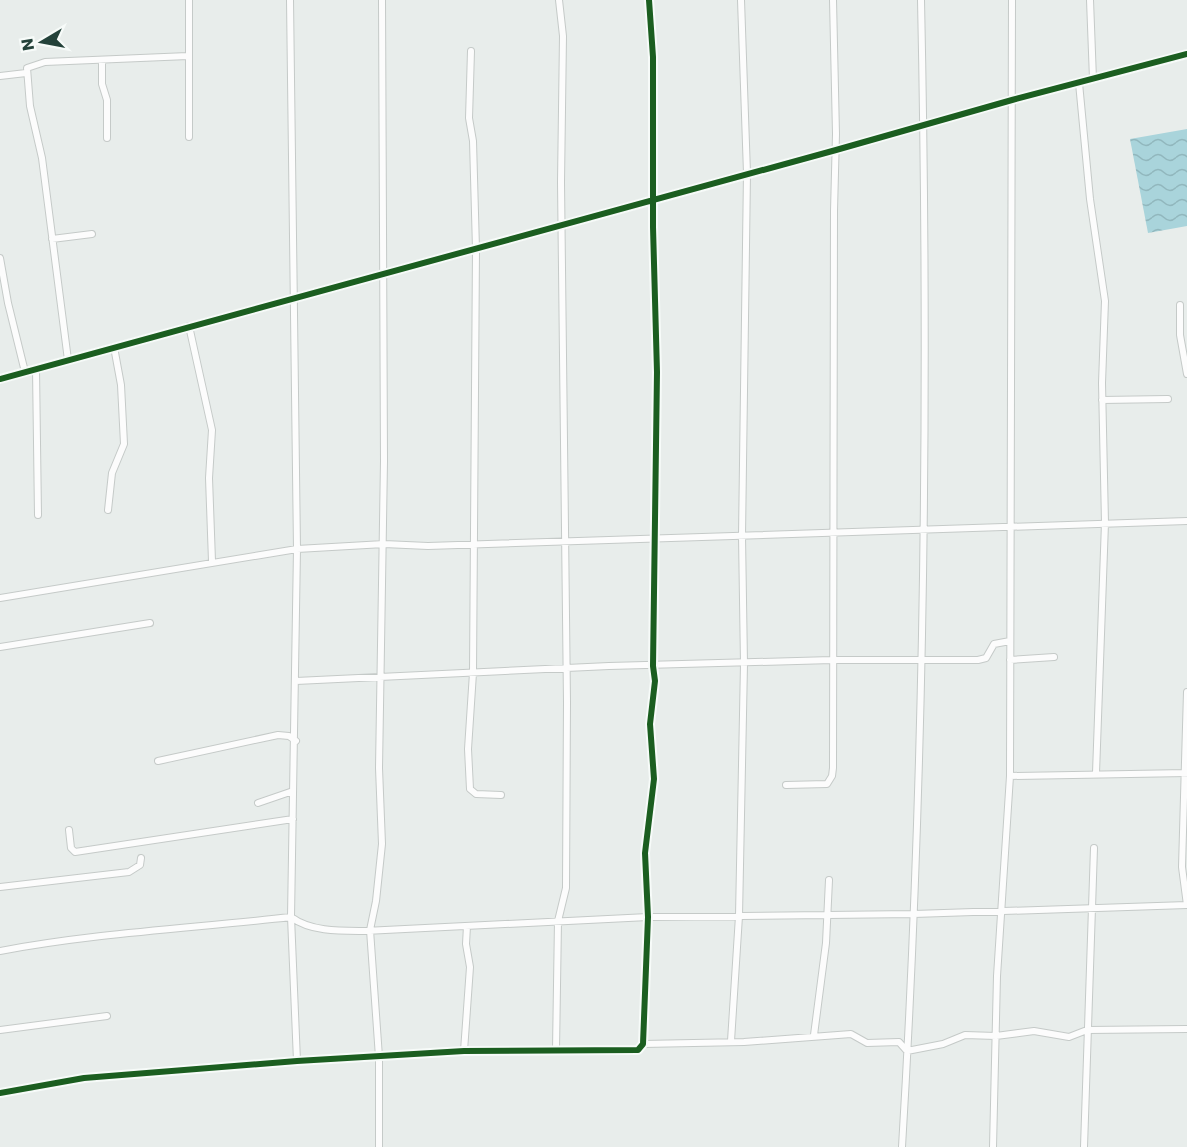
<svg xmlns="http://www.w3.org/2000/svg" width="1187" height="1147" viewBox="0 0 1187 1147" font-family="Poppins,sans-serif">
  <defs>
    <pattern id="water-waves" width="16" height="10" patternUnits="userSpaceOnUse" patternTransform="scale(1.5)"><rect width="16" height="10" fill="#a9d4db"/><path d="M0 5q4-4 8 0t8 0" fill="none" stroke="#91b7bd"/></pattern>
  </defs>
  <rect width="100%" height="100%" fill="#e8edeb"/>
  <!-- water -->
  <path fill="url(#water-waves)" d="M1187,129V226L1148,233L1130,139Z"/>
  <g fill="none" stroke-linecap="round" stroke-linejoin="round">
    <defs>
      <path id="minor" d="M290,0L297,549L291,917L297,1061
        M1090,0L1093,79
        M471,51L469,118L473,141L476,249L473,673L468,749L470,789L476,794L501,795
        M102,61V84L107,100V138
        M0,76L26,73
        M1079,83L1090,199L1105,301L1102,383L1105,523L1096,773
        M189,137V0
        M52,239L92,234
        M0,258L8,303L25,372
        M1180,305V335L1187,374
        M189,326L212,430L209,478L212,561
        M68,360L42,158L30,106L27,68L45,62L188,56
        M36,369L38,515
        M1102,400L1168,399
        M108,510L112,473L124,444L121,385L114,347
        M0,598L297,549L384,544L428,546L1187,521
        M0,647L150,623
        M1010,660L1054,657
        M296,681L609,666L832,660H978L986,658L994,644L1010,641
        M158,761L278,735L289,736L296,741
        M1010,776L1187,773
        M786,785L827,784L832,776L833,768L834,211L836,134L833,0
        M258,803L293,791
        M69,830L71,848L75,852L293,819
        M0,887L129,872L140,865L141,858
        M1187,905L1182,867L1187,692
        M0,951C96,933 194,928 291,917C311,932 341,931 365,931L648,917L914,914L1187,905
        M0,1030L107,1016
        M814,1035L826,943L829,880
        M731,1041L739,916L744,664L742,536L747,173L741,0
        M643,1044L744,1042L851,1034L867,1043L899,1042L907,1051L943,1044L965,1035L996,1036L1034,1031L1069,1037L1087,1030L1187,1029
        M556,1050L558,921L566,888L567,702L561,182L563,36L559,0
        M464,1051L470,967L466,944L467,926
        M0,1093L84,1078L297,1061L464,1051L638,1050L643,1044L648,917L645,853L654,779L650,724L655,681L653,666L657,372L653,227V57L649,0
        M379,1147V1057L370,930L376,901L382,844L379,768L384,461L382,0
        M902,1147C925,765 929,382 921,0
        M993,1147L997,976L1010,776L1012,0
        M1084,1147L1094,848"/>
      <path id="tertiary" d="M0,379L836,150L1012,100L1187,54"/>
    </defs>
    <!-- minor casing -->
    <use href="#minor" stroke="#c5cac8" stroke-width="8"/>
    <!-- tertiary casing -->
    <use href="#tertiary" stroke="#c5cac8" stroke-width="9"/>
    <!-- minor -->
    <use href="#minor" stroke="#fcfcfc" stroke-width="6"/>
    <!-- tertiary -->
    <use href="#tertiary" stroke="#fcfcfc" stroke-width="8"/>
    <defs>
      <path id="cycleway" d="M0,379L836,150L1012,100L1187,54
        M0,1093L84,1078L297,1061L464,1051L638,1050L643,1044L648,917L645,853L654,779L650,724L655,681L653,666L657,372L653,227V57L649,0"/>
    </defs>
    <!-- cycleway casing -->
    <use href="#cycleway" stroke="#f7fbf9" stroke-width="10"/>
    <!-- cycleway -->
    <use href="#cycleway" stroke="#1b5e20" stroke-width="6"/>
  </g>
  <!-- north arrow -->
  <g transform="translate(42 42) rotate(260)" stroke="#f7fbf9" stroke-width="4.5" paint-order="stroke">
  <path d="M0-4.5L10 22L0 15L-10 22Z" fill="#24423a"/>
  <text y="-9" font-size="16" font-weight="bold" text-anchor="middle" fill="#24423a">N</text>
  </g>
</svg>
